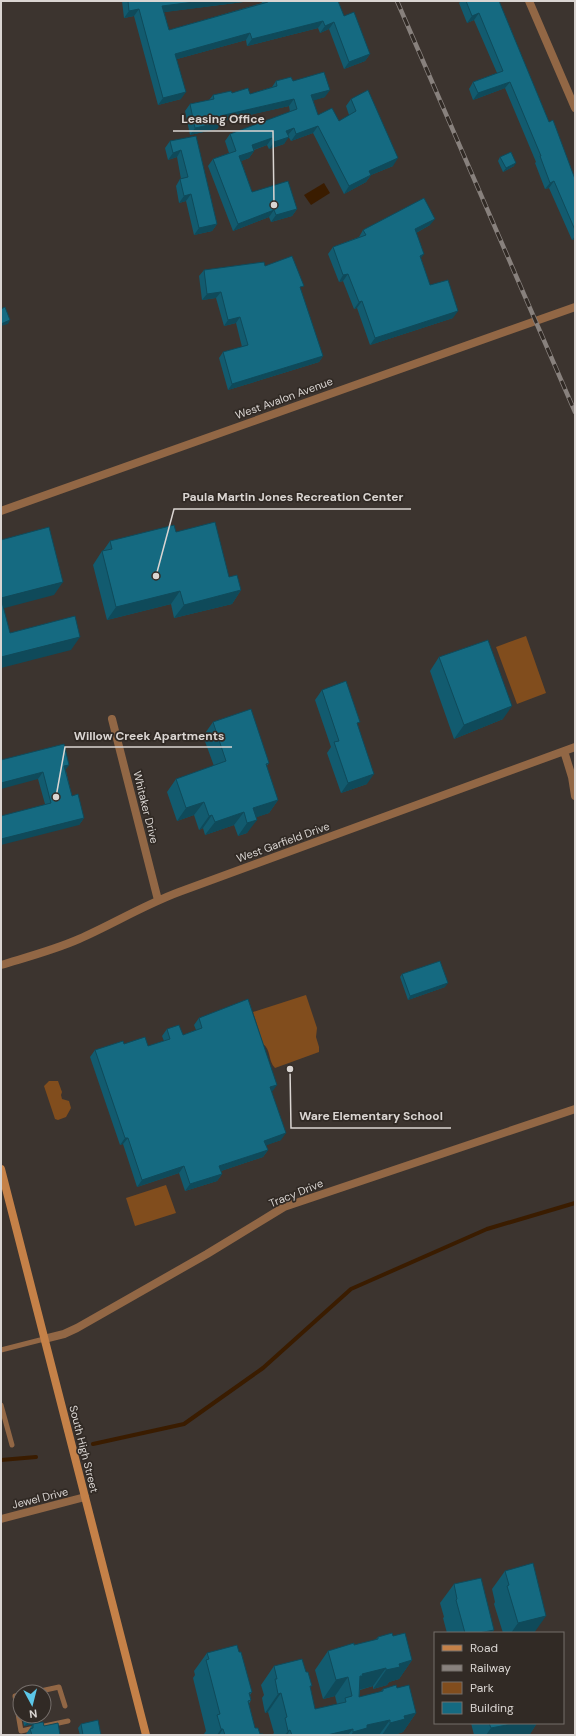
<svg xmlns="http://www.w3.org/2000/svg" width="576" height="1736" viewBox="0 0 576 1736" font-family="'DM Sans',sans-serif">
  <rect width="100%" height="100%" fill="#3c342f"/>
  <!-- green -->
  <path fill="#814d1d" d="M526,636L546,693L517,704L496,647Z
    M306,995L317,1028L316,1037L319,1047V1052L275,1068C268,1061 271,1049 263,1044L253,1012Z
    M49,1081H58L62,1092L61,1095L62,1099L69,1101L71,1108L66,1117L58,1120L55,1119L44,1086Z
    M166,1185L176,1213L135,1226L126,1198Z"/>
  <!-- water -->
  <path fill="#3a1c00" d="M324,183L330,193L311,205L304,195Z"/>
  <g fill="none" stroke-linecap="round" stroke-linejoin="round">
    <!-- stream -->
    <path stroke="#3a1c00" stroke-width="4" d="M93,1444L184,1424L263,1368L351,1289L487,1229L575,1203
      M1,1460L36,1457"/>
    <!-- service -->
    <path stroke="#926745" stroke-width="5" d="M1,1350L44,1339
      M1,1405L12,1445
      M36,1692L59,1687L65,1706
      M20,1695L15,1696L21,1731L68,1721"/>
    <!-- minor -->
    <path stroke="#926745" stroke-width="8" d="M529,1L575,108
      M1,511L575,307
      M112,719L158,900
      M564,751L572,777L575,796
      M1,965C27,957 54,950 79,939C113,924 144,905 179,892L575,747
      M44,1339L64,1334L77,1328L207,1254L284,1207L575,1109
      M1,1519L85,1497"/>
    <!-- secondary -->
    <path stroke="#c58148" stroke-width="8" d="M1,1169L146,1735"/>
    <defs>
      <path id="rail" d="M397,1L575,412"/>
    </defs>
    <!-- rail casing -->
    <use href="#rail" stroke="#88817d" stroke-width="4.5"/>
    <!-- rail -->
    <use href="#rail" stroke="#312a25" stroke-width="3" stroke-dasharray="9" stroke-linecap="butt"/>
  </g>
  <!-- wall -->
  <path fill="#125b6f" d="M122,1H251L164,12L169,30L262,3L261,1H338L344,16L370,54L365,61L344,69L329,29L320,33L318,28L247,46L246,40L177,59L181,99L158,105L134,16L124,18Z
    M461,1H499L549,122L575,179V240V239L572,240L549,188L545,189L535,163L536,162L505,88L473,100L469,89L473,82L497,73L474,20L467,23L459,3Z
    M276,81H293L325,97L313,100L318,115L339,121L349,115L346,106L351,99L393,166L371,175L366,182L344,194L313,133L291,141L288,136L284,144L269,149L267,145L254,150V151L249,158L241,161L252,192L297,209L292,216L271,222L269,217L233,231L208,166L213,159L229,153L225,141L230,134L290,112L289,106L222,121V122L217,129L190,135L185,111L190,104L209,100L213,95L232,93L250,94L272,87Z
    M196,136L217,224L212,231L194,235L186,201L179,203L176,186L180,179H181L177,157L168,160L165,148L170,141Z
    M500,157L514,166L503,172L498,161Z
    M430,225L416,233L421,259L430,285L453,318L370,345L357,308L354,309L343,281L339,282L328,254L333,247L359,237L363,230Z
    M265,266L301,290L323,356L319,362L228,390L219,358L223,352L242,347L236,323L224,326L216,298L202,300L199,276L204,270Z
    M176,532L229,577L241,590L232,604L174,618L171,604L107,620L93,565L102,551H103L110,541Z
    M439,657L503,719L454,739L430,671Z
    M322,690L358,725L367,784L341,793L327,753L331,747L315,700Z
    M213,722L269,763L266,767L278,800L269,813L256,817L247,833L238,836L234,825L205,835L203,828L199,830L194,815L177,821L167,792L176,779L214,766L203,736Z
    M1,760L66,771L72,796L84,818L79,825L45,804L38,779Z
    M402,974L445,987L408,1000L400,977Z
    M199,1018L272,1092L281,1140L266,1145L268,1150L263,1157L221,1171L222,1174L217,1181L185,1191L179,1173L137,1187L123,1144L120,1145L90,1057L95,1050L124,1044L148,1046L164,1041L162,1036L167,1029L183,1035L196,1030L194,1025Z
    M505,1571L534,1633H503L494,1604L495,1602L492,1589Z
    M454,1584L494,1630L491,1633H447L443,1618L444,1617L440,1603Z
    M393,1636L412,1660L399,1679L389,1682L387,1685L373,1689V1686L360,1690L359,1697L380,1692L383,1689L397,1688L416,1713L403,1732L394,1735H272L274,1733L268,1712L265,1713L262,1698L264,1695L261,1685L274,1666L310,1688L315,1709L337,1704L335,1696L323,1699L315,1670L328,1651L375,1640L378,1637Z
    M239,1652L252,1692L250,1695L251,1700L249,1704L255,1728L260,1734L263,1735H205L204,1734L206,1731L193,1678L195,1675L194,1671L207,1653Z
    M26,1717L34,1724L44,1726L60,1735H26V1734L33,1724L24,1726L23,1720Z
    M471,1723H537L530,1734L525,1735H474Z
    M81,1724L101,1735H80L78,1728Z"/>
  <!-- shaded-wall -->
  <path fill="#0f4a5a" d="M202,1H251L158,13L162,6Z
    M139,9L134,16L124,18L129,11Z
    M479,13L474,20L467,23L472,16Z
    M323,21L318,28L247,46L252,39Z
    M334,22L329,29L320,33L325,26Z
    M250,33L246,40L170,61L175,54Z
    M370,54L365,61L344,69L349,62Z
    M510,82L505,88L473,100L478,93Z
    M330,90L325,97L306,103L311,95Z
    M186,92L181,99L158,105L163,98Z
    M294,99L289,106L215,123L220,116Z
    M222,122L217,129L190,135L195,128Z
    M318,126L313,133L291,141L296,134Z
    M294,128L288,135L281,138L286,131Z
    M289,137L284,144L269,149L274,142Z
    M272,138L267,145L247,152L252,145Z
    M181,150L177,157L168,160L173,153Z
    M254,151L249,158L234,164L239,156Z
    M398,158L393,166L371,175L366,182L344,194L349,186L369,171Z
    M516,163L514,166L503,172L506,168Z
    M554,181L549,188L545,189L550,183Z
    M191,194L186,201L179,203L184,196Z
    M297,209L292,216L271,222L276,215Z
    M274,210L269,217L233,231L238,224Z
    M435,219L430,225L410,236L415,229Z
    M217,224L212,231L194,235L199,228Z
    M575,236V239L572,240Z
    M424,254L419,261L420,256Z
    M348,274L343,281L339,282L343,275Z
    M221,292L216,298L202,300L207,294Z
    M362,301L357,308L354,309L359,302Z
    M458,311L453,318L370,345L375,338Z
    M240,317L236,323L224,326L228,320Z
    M10,320L8,324L1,326V324Z
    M323,356L319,362L228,390L232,384Z
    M63,582L54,595L1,609V598Z
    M241,590L232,604L174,618L184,605Z
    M180,591L171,604L107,620L116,607Z
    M80,637L71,650L1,668V657Z
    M512,706L503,719L454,739L464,725Z
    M69,765L64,772V766Z
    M43,772L38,779L1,789V783Z
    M374,774L367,784L341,793L348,783Z
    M278,800L269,813L246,821L253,808Z
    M204,802L194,815L177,821L186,808Z
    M244,812L234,825L205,835L215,822Z
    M212,815L203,828L199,830L209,816Z
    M84,818L79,825L1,845V839Z
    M257,820L247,833L238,836L247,823Z
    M448,983L445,987L408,1000L410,996Z
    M277,1085L272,1092L265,1094L270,1087Z
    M286,1133L281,1140L259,1148L264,1141Z
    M125,1138H128L123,1144L120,1145Z
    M268,1150L263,1157L215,1173L219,1166Z
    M184,1166L179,1173L137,1187L142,1180Z
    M222,1174L217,1181L185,1191L190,1184Z
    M546,1616L534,1633H511L518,1623Z
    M494,1630L491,1633H479Z
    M412,1660L399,1679L389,1682L387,1685L373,1689L386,1670L399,1664Z
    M386,1668L373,1686L351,1692L362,1674Z
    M348,1677L335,1696L323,1699L336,1680Z
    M281,1693L268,1712L265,1713L278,1694Z
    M416,1713L403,1732L394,1735H382L390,1723L404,1716Z
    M390,1720L379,1735H351L353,1732L367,1725Z
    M37,1721L34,1724L24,1726L27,1723Z
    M517,1723H537L530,1734L525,1735H486L491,1728Z
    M221,1729H223L219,1735H217Z
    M353,1729L348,1735H327Z
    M290,1730L287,1735H285L288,1731Z"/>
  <!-- building -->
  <path fill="#156a81" stroke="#0f4a5a" d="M128,1H202L162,6L169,30L268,2V1H338L344,16L354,12L370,54L349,62L334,22L325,26L323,21L252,39L250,33L175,54L186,92L163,98L139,9L129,11Z
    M466,1H499L549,122L553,120L575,179V230L554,181L550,183L540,156H541L510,82L478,93L473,82L503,71L479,13L472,16Z
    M324,72L330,90L311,95L318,115L332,108L339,121L356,111L351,99L368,90L398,158L369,171L371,175L349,186L318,126L296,134L294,128L286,131L289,137L274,142L272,138L252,145L254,151L239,156L252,192L288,181L297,209L276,215L274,210L238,224L213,159L236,151L230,134L297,109L294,99L220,116L222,122L195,128L190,104L214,99L213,95L231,91L232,93L248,88L250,94L277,86L276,81L291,77L293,81Z
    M196,136L217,224L199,228L191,194L184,196L180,179L188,177L181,150L173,153L170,141Z
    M511,152L516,163L506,168L500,157Z
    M424,198L435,219L415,229L424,254L420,256L430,285L448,280L458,311L375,338L362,301L359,302L348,274L343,275L333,247L366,235L363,230Z
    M292,256L304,286L300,287L323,356L232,384L223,352L248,345L240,317L228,320L221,292L207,294L204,270L264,262L265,266Z
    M5,307L10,320L1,324V309Z
    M215,522L229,577L237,575L241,590L184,605L180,591L116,607L102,551L112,549L110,541L174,525L176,532Z
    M49,527L63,582L1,598L10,633L75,616L80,637L1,657V540Z
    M488,640L512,706L464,725L439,657Z
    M346,681L360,722L357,723L374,774L348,783L334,742L339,741L322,690Z
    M251,709L269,763L266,764L278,800L253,808L257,820L247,823L244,812L215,822L212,815L209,816L204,802L186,808L176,779L226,761L213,722Z
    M64,744L69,765L64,766L72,796L78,794L84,818L1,839V816L51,803L43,772L1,783V760Z
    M440,961L448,983L410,996L402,974Z
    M248,999L277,1085L270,1087L286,1133L264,1141L268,1150L219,1166L222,1174L190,1184L184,1166L142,1180L128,1138H125L95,1050L123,1041L124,1044L145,1037L148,1046L170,1039L167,1029L179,1025L183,1035L202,1028L199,1018Z
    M533,1563L546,1616L518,1623L507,1586L509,1585L505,1571Z
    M481,1578L494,1630L479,1633H465L456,1600L457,1599L454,1584Z
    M392,1633L393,1636L405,1633L412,1660L399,1664L400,1667L386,1670V1668L362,1674L363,1676H360L359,1697L383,1691V1689L396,1685L397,1688L409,1685L416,1713L404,1716L405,1719L390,1723V1720L367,1725V1728L353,1732V1729L327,1735H292L290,1730L288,1731L285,1718L287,1717L281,1693L278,1694L275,1679H277L274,1666L302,1659L306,1672H308L312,1686H310L315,1709L346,1702L345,1698L352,1696L348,1677L336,1680L328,1651L354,1643V1645L378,1639V1637Z
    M237,1645L239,1652H241L252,1692L249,1693L251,1700L248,1701L255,1728H258L260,1734H263V1735H225L223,1729H221L217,1715L220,1714L206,1660L209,1659L207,1653Z
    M29,1716H36L37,1721L27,1723L26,1717Z
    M98,1720L101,1735H83L81,1724Z
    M43,1722L44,1726L58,1723L60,1735H32L30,1729L33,1728V1724Z
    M489,1723H517L491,1728Z"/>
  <g text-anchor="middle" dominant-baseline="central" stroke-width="3.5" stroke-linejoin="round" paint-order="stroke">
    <!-- street labels -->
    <g font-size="11" fill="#dad5d2" stroke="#312a25">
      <text transform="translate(284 398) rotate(-20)">West Avalon Avenue</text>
      <text transform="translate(146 807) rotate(76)">Whitaker Drive</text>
      <text transform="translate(283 842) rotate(-20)">West Garfield Drive</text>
      <text transform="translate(296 1193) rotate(-22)">Tracy Drive</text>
      <text transform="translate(84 1449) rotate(76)">South High Street</text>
      <text transform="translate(40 1498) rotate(-14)">Jewel Drive</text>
    </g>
  </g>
  <!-- callouts -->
  <path fill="none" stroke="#dad5d2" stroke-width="1.5" d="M274 205L273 131H173M156 576L174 509H411M56 797L65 747H232M290 1069L291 1128H451"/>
  <g fill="#dad5d2" stroke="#312a25" stroke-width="1.5">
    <circle cx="274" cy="205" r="4"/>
    <circle cx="156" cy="576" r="4"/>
    <circle cx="56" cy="797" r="4"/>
    <circle cx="290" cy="1069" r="4"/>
  </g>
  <g font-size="12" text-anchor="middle" font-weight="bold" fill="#dad5d2" stroke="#312a25" stroke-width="3.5" stroke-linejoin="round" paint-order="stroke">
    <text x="223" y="123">Leasing Office</text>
    <text x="293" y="501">Paula Martin Jones Recreation Center</text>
    <text x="149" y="740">Willow Creek Apartments</text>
    <text x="371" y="1120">Ware Elementary School</text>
  </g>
  <!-- border -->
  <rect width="576" height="1736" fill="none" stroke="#dad5d2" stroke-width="4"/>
  <!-- legend -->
  <rect x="434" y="1632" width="130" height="92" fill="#312a25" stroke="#756e6a"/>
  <rect x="442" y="1645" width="20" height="6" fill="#c58148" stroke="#756e6a"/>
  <text x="470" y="1652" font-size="12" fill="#dad5d2">Road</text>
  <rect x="442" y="1665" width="20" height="6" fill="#88817d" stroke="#756e6a"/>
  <text x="470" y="1672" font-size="12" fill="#dad5d2">Railway</text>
  <rect x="442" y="1682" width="20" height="12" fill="#814d1d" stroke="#756e6a"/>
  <text x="470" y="1692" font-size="12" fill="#dad5d2">Park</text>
  <rect x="442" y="1702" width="20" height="12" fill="#156a81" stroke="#756e6a"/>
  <text x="470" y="1712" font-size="12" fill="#dad5d2">Building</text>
  <!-- north arrow -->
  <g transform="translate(32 1704) rotate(173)"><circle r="19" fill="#312a25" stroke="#756e6a"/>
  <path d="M0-3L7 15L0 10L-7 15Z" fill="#5cc7e8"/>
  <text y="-6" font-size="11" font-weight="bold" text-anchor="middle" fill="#dad5d2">N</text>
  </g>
</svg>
